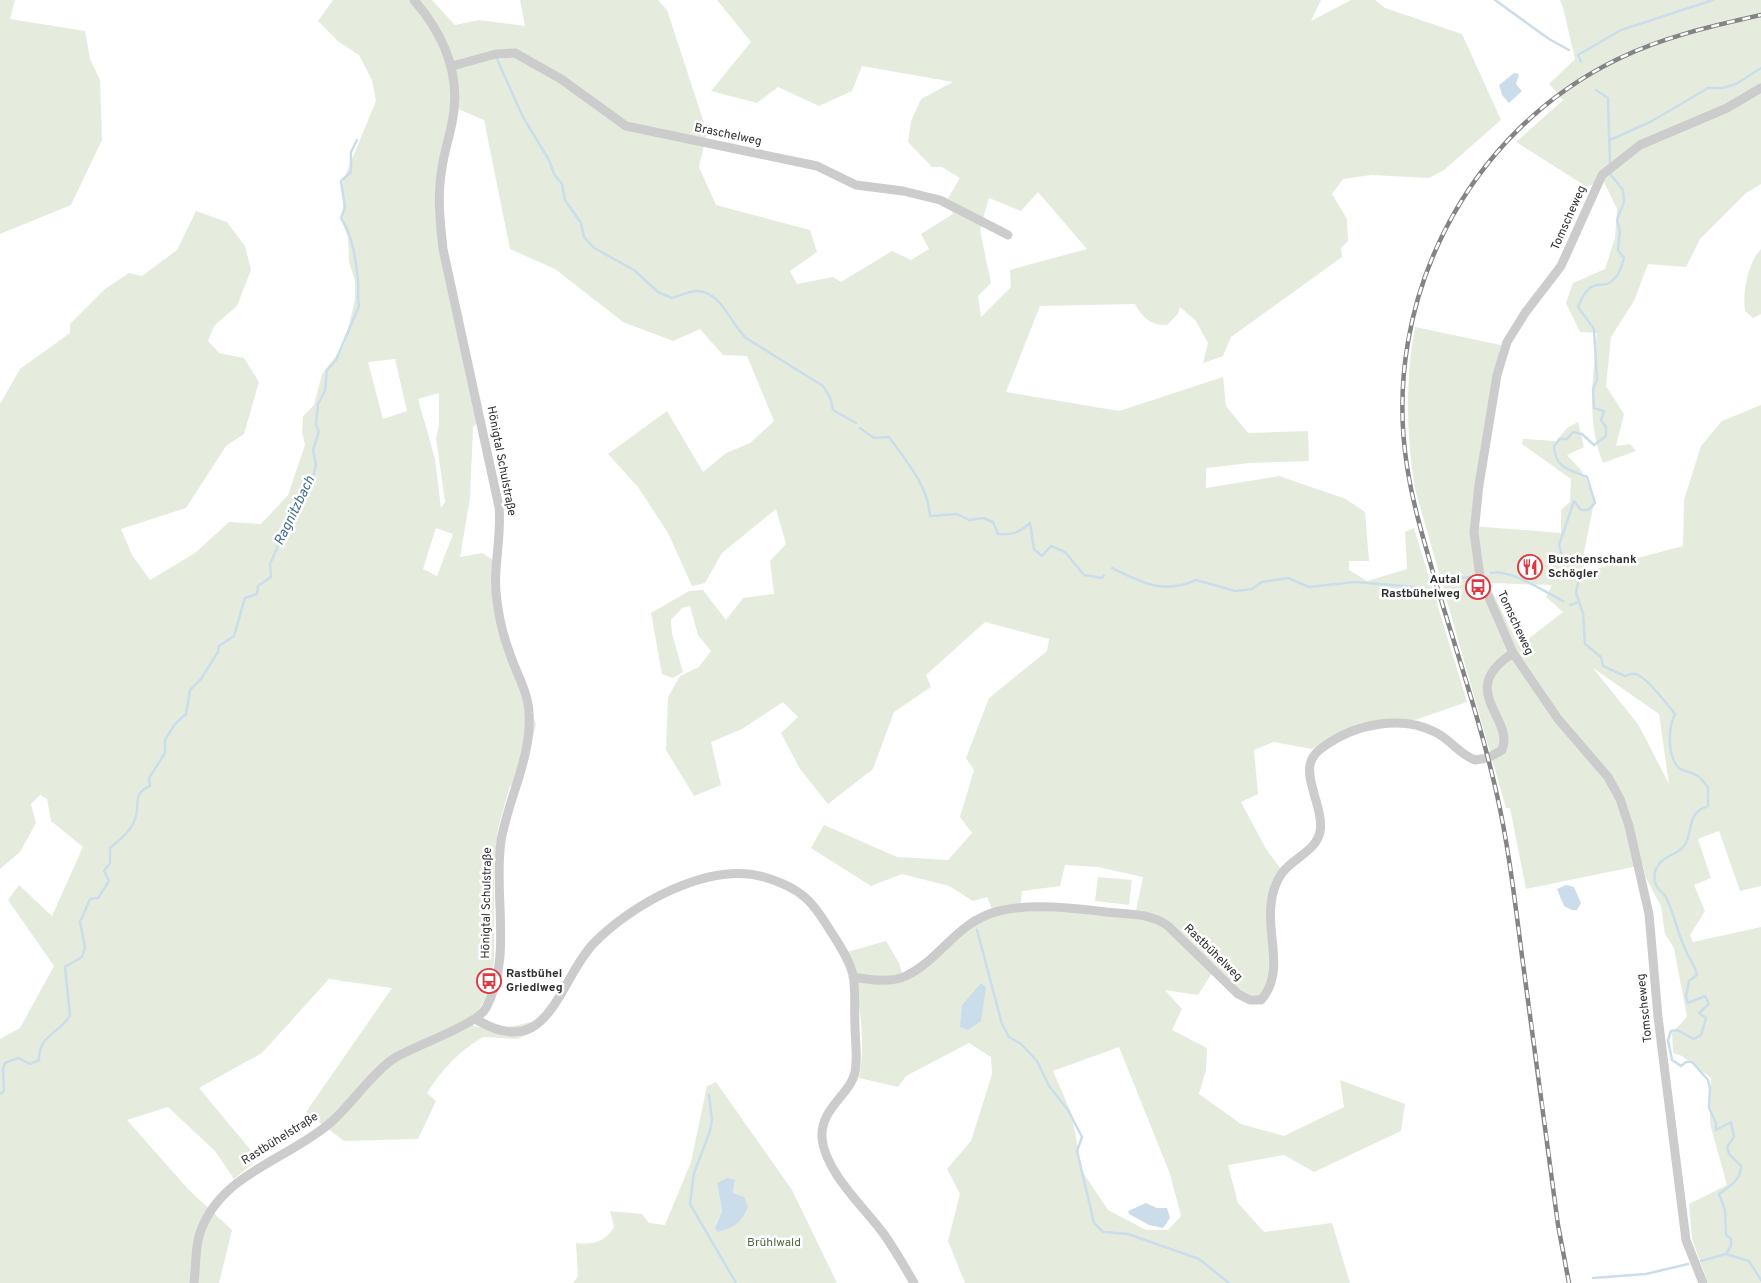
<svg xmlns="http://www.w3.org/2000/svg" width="1761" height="1283" viewBox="0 0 1761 1283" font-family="Overpass,sans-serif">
  <rect width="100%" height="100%" fill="#fff"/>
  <!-- green -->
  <path fill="#e5ecde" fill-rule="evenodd" d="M0,0H15L10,19L85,31L90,59L100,80L102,140L71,205L0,234Z
    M333,0H432L455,25L479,20L525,26L520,0H658L667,10L707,132L699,167L716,205L810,230L817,252L790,271L797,284L833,277L841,282L892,251L911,260L929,249L921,234L953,214L947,200L960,178L942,167H932L908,142L911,121L921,99L953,82L862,66L852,91L819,106L778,87L757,103L711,91L751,42L717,0H1321L1311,21L1351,0H1375L1385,8L1462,34L1501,120L1444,170L1429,178L1371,175L1343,179L1332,194L1347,219L1348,241L1341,248L1342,257L1231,337L1223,356L1203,363L1208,343L1196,321L1180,307L1178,314L1167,325C1151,326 1142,317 1135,304L1040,306L1006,392L1119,411L1223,377L1226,406L1248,433L1308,431L1309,461L1250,463L1206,468V488L1279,476L1346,499L1365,512L1369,561H1349V570L1367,581L1407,569L1405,532L1414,528L1467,702L1412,721H1376L1358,724L1312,749L1274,742L1254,750L1258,794L1241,802L1266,849L1283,872L1274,887L1275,953L1269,991L1250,1000L1214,970L1198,995L1165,990L1182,1009L1172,1030L1207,1048L1206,1070L1199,1094L1241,1124L1284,1136L1344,1107L1340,1080L1405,1104L1401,1131L1314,1172L1284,1155L1228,1165L1238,1203L1264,1232L1332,1223L1350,1283H965L948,1241L960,1194L947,1169L971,1141L992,1074L991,1057L969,1043L906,1076L898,1087L859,1078C867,1037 858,992 847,952L886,941L899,963L904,980L980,919L988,920L992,909L987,897L973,901L949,886L902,874L871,886L811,848L824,825L897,857L948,860L972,833L960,817L974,770L966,758L989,698L1047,651L1049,639L985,622L926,675L931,687L894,712L873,769L828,804L800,769L781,733L798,717L783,702L742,729L711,742L721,785L694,796L666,750L668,697L680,676L699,667L711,651L698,635L690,606L682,608L671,620L672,634L683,672L673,678L662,674L651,613L689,591L703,590L726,620L743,598L774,594L770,561L786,544L776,509L722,553L705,583L692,586L668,533L638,487L608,454L667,411L703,472L726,453L750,443L774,421L747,356L723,355L700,329L673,341L623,322L555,269L510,249L484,120L451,106L442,154L440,223L477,423L473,427L470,498L460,557L482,553L493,560L508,660L536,724L522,783L510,786L498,828L494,870V961L487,995L473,1021V1026C492,1029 511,1028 530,1022L536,1031L517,1039L483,1037C458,1052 442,1069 427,1093L436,1101L418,1139L344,1141L306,1112L392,988L329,979L262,1053L199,1088L258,1159L234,1179L215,1151L168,1107L127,1120L189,1190L232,1230L219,1283H0V1039L20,1028L54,966L8,900L19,885L52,916L83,847L51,821L47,799L40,795L31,804L36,823L20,852L0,869V404L20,369L70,333V324L105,289L129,273L142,276L177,250L196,211L227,222L245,246L251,270L237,306L214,326L208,341L219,353L244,358L259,382L244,434L226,446L186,508L121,529L132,555L150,580L195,553L229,522L261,524L288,495L305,445L302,432L303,416L314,405L322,374L344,346L355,299V281L349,262L348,237L343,224V181L376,101L372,80L359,55L339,42L318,21ZM1038,192L1087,249L1010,270L1011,287L981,317L978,296L991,283L980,230L989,198L1021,211ZM395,359L407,411L383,419L368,362ZM439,393V425L436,438L445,502L441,508L435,459L418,399ZM436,528L453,534L437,576L423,569ZM1065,865L1098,867L1143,877L1135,915L1020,909L1022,891L1060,886ZM1119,1047L1170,1174L1181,1216L1168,1230H1146L1108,1210L1082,1171L1072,1115L1053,1071Z
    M1560,0H1761V184L1746,193L1700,239L1686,267L1648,264L1634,301L1611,337L1606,386L1624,414L1616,446L1630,444L1636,451L1603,463C1586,423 1593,375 1597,333L1580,332L1566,303L1573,283L1605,269L1615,238L1617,209L1603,180L1587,187L1516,142L1563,100L1549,84L1575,59L1563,8Z
    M1761,249V314L1753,318L1745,311C1742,293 1748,262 1761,249Z
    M1415,327L1501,345C1486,405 1477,465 1472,526L1561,533V510L1570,502L1571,479L1522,444L1523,439L1556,441L1567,428L1578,422L1584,447L1567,455L1581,470L1595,498L1582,562L1588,571L1683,546L1684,500L1701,446L1722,421L1761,405V886L1740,891L1719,831L1698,839L1711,878L1694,885L1705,911L1690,935L1693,942L1761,927V1283H1708L1692,1239L1689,1204L1727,1185L1710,1124L1711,1078L1682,1056L1673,1053L1672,1033L1687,1017L1674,948L1665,934L1661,906L1645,876L1643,865L1526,889L1510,808H1506L1415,489C1406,435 1405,381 1415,327ZM1488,583L1552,585L1546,597L1563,612L1519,646ZM1593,668L1659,714L1669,784L1638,724Z
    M1098,877L1132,880L1129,905L1095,901Z
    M716,1082L792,1190L837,1283H573L578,1276L576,1243C592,1245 606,1242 614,1227L610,1211L642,1214L649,1223L665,1225L691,1162L707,1086ZM735,1180L733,1193L715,1227L722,1211L717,1183Z"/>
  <!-- water -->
  <path fill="#cbddeb" d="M1514,73L1519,74L1516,84L1522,91L1509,103L1502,95L1499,85Z
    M1566,885L1574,887L1581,903L1577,910H1572L1564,906L1557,889Z
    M981,983L986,987L981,1021L968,1030L960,1027L962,1005Z
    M727,1178L735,1180L733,1193L744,1197L748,1207C741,1223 734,1228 717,1232L715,1228L722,1211L717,1183Z
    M1146,1203L1157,1208H1167L1170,1218L1163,1228L1149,1225L1129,1214L1128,1211Z"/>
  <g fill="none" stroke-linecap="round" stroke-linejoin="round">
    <!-- stream -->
    <path stroke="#cbddeb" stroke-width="2.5" d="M1495,0L1549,39L1569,50
      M496,57L523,117L549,160L554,174L562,184L565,200L581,223L584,237L594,248L634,270L658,292L672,298C679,296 688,292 695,291C721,290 730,323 746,338L823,386L830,397L833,410L856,423
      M1581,62L1578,55L1621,30L1713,0
      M1596,90L1608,98L1610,165
      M1610,140L1652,121L1708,88H1722L1736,84L1761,68
      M860,428L874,438L889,437C906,461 928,485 930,516L957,514L969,520L983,518L993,522L998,534C1012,535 1019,533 1030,523L1034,549L1042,556L1051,546L1065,552L1084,575L1102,578L1104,575
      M1112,568C1141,582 1163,595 1196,580L1235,591L1252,589L1262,582L1288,578L1309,587L1355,582L1415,587
      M1491,573C1511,569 1545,592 1563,601
      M1572,575L1566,573L1559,545L1574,501L1581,510H1588L1595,503L1587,477C1568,469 1555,468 1554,446L1560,439H1567L1573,432L1582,434L1594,445L1606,436V427L1601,420L1604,411L1594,408L1593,389L1597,380L1594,329L1578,307C1593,270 1602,295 1616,277C1620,273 1622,264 1624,258L1618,250L1620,231L1617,220L1624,202L1623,190L1611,175V170
      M1454,579L1477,576
      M1578,583L1576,593L1583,613L1585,644L1601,657L1603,666L1625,676C1630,674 1635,672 1640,676C1651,683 1667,704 1675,714C1668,728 1667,756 1679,768C1684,772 1693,772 1698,776C1702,779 1705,784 1708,787V806C1687,813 1693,828 1686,843C1680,855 1664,854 1657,867C1654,872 1654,879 1656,885C1658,890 1663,892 1666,897C1674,914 1678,934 1686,951C1690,960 1695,966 1697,975L1689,981L1686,997L1688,1003L1705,996L1709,1004L1699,1013L1706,1018L1701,1035L1694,1039L1677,1030L1671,1031L1668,1040L1672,1060L1681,1066L1686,1062H1692L1708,1080L1710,1088L1709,1108L1716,1123V1130L1731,1122L1734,1137L1727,1147L1729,1154L1741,1166C1741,1180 1729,1187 1719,1194L1725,1210L1726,1235L1731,1239V1246L1726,1254L1749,1261L1761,1280
      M1570,605L1579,602
      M977,930L1002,1024L1009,1037L1021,1044L1037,1061L1049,1086L1068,1110L1082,1137L1077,1151L1094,1223L1103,1232L1128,1234L1199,1259L1229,1283
      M0,1094L4,1091L3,1069L5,1063L18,1058L30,1064L39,1060C38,1035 61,1033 70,1015L65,967L82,957L85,947L80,922L90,899L98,898L109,881L104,871L110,863V848C119,840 129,833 134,822C142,805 130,795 150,786L149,778L165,753V740L175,724L186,714L190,690L201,679L218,652L219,646L234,636L245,598L257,594L258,586L271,577L270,564L298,501L305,494L306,484L314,474L316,464L313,450L319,431L316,425L318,404L325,391L327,370L336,360L359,306C357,297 359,291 358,282C356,261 353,236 341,218L345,207L341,181L351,172V152L357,140
      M709,1095L712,1120L710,1131L694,1173L690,1204L736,1283
      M1701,1261L1726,1254
      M1593,1278L1646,1274L1688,1264"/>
    <!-- minor -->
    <path stroke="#ccc" stroke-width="9" d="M452,66L496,54L515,53L561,79L626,126L817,166L856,185L903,191L940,200L1008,235
      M853,977C870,980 891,983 906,976C941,959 957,921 999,911C1030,903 1075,908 1106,912C1127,914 1151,913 1168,926L1238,994L1250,1000H1261C1285,973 1267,937 1271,905C1272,893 1275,883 1282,873C1293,858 1316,851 1320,832C1324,811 1306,782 1310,765C1312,755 1318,751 1326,745C1356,724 1401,715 1435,732C1450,739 1459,754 1475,760L1488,758L1502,750C1515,717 1455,691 1513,653
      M477,1020C550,1063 558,980 594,943C632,904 709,861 764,877C805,889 813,903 835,938C842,949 850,962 853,975C856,991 854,1009 855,1026C855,1041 858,1058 855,1072C851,1094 820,1108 822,1138C825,1172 864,1207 883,1233C894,1248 904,1266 914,1283
      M194,1283C196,1268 195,1251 199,1236C218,1174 286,1161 330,1123C351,1105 371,1074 393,1059C413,1046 477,1025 486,1008C513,957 493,895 501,841C508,799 532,757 529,713C528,691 515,671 509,651C503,635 499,617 497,601C492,569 502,539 499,507L443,249C440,222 437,195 442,168C444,153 449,138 452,123C462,76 445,36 414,0
      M1703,1283L1686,1240L1658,1017L1649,914L1629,826L1620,799L1608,777L1558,719L1513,653L1480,577L1474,532L1479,485L1497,375L1507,342L1525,313L1561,266L1602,175L1640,145L1727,108L1761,88"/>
    <defs>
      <path id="rail" d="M1569,1283L1558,1225C1547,1141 1536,1056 1524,971C1516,912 1510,853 1497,795C1481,724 1457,653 1436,583C1425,544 1413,506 1407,466C1381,301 1467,132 1618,59C1663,37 1712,26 1761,15"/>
    </defs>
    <!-- rail casing -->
    <use href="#rail" stroke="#848484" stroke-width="4.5"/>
    <!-- rail -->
    <use href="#rail" stroke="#fff" stroke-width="2.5" stroke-dasharray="8" stroke-linecap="butt"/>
  </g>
  <!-- icons -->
  <defs>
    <symbol id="restaurant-ring" viewBox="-11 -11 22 22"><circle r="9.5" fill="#fff" stroke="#de3940" stroke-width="1.5"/><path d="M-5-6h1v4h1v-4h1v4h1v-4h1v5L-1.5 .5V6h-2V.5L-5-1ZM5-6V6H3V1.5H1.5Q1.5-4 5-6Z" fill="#de3940"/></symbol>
    <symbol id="bus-ring" viewBox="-11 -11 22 22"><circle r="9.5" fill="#fff" stroke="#de3940" stroke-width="1.5"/><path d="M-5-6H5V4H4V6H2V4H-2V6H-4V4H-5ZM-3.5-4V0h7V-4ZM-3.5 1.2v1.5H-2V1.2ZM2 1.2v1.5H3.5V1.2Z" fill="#de3940"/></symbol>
  </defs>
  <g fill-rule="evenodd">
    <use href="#restaurant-ring" x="1516" y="553" width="28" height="28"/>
    <use href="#bus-ring" x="1464" y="573" width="28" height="28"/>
    <use href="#bus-ring" x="475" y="967" width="28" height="28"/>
  </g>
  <g text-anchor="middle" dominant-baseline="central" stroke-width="5" stroke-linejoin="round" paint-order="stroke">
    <!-- street labels -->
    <g font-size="12" fill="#2f2f2f" stroke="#fff">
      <text transform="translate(728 135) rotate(12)">Braschelweg</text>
      <text transform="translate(1569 218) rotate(-66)">Tomscheweg</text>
      <text transform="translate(501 461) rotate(79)">Hönigtal Schulstraße</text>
      <text transform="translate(1515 623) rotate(65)">Tomscheweg</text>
      <text transform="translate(487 903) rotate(-89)">Hönigtal Schulstraße</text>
      <text transform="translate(1213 953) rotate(44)">Rastbühelweg</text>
      <text transform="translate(1645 1008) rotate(-96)">Tomscheweg</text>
      <text transform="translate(280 1139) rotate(-32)">Rastbühelstraße</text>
    </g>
    <!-- poi labels -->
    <g font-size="12" font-weight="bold" fill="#2f2f2f" stroke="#fff" text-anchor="start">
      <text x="1548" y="560">Buschenschank<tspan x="1548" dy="14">Schögler</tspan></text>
      <text x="1460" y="580" text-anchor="end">Autal<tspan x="1460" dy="14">Rastbühelweg</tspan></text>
      <text x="506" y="974">Rastbühel<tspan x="506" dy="14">Griedlweg</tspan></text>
    </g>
    <!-- park labels -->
    <g font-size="12" fill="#51693e" stroke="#fff">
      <text x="774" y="1243">Brühlwald</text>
    </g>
    <!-- water labels -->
    <g font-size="14" font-style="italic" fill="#406d8f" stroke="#fff">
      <text transform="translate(295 511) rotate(-64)">Ragnitzbach</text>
    </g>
  </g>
</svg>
